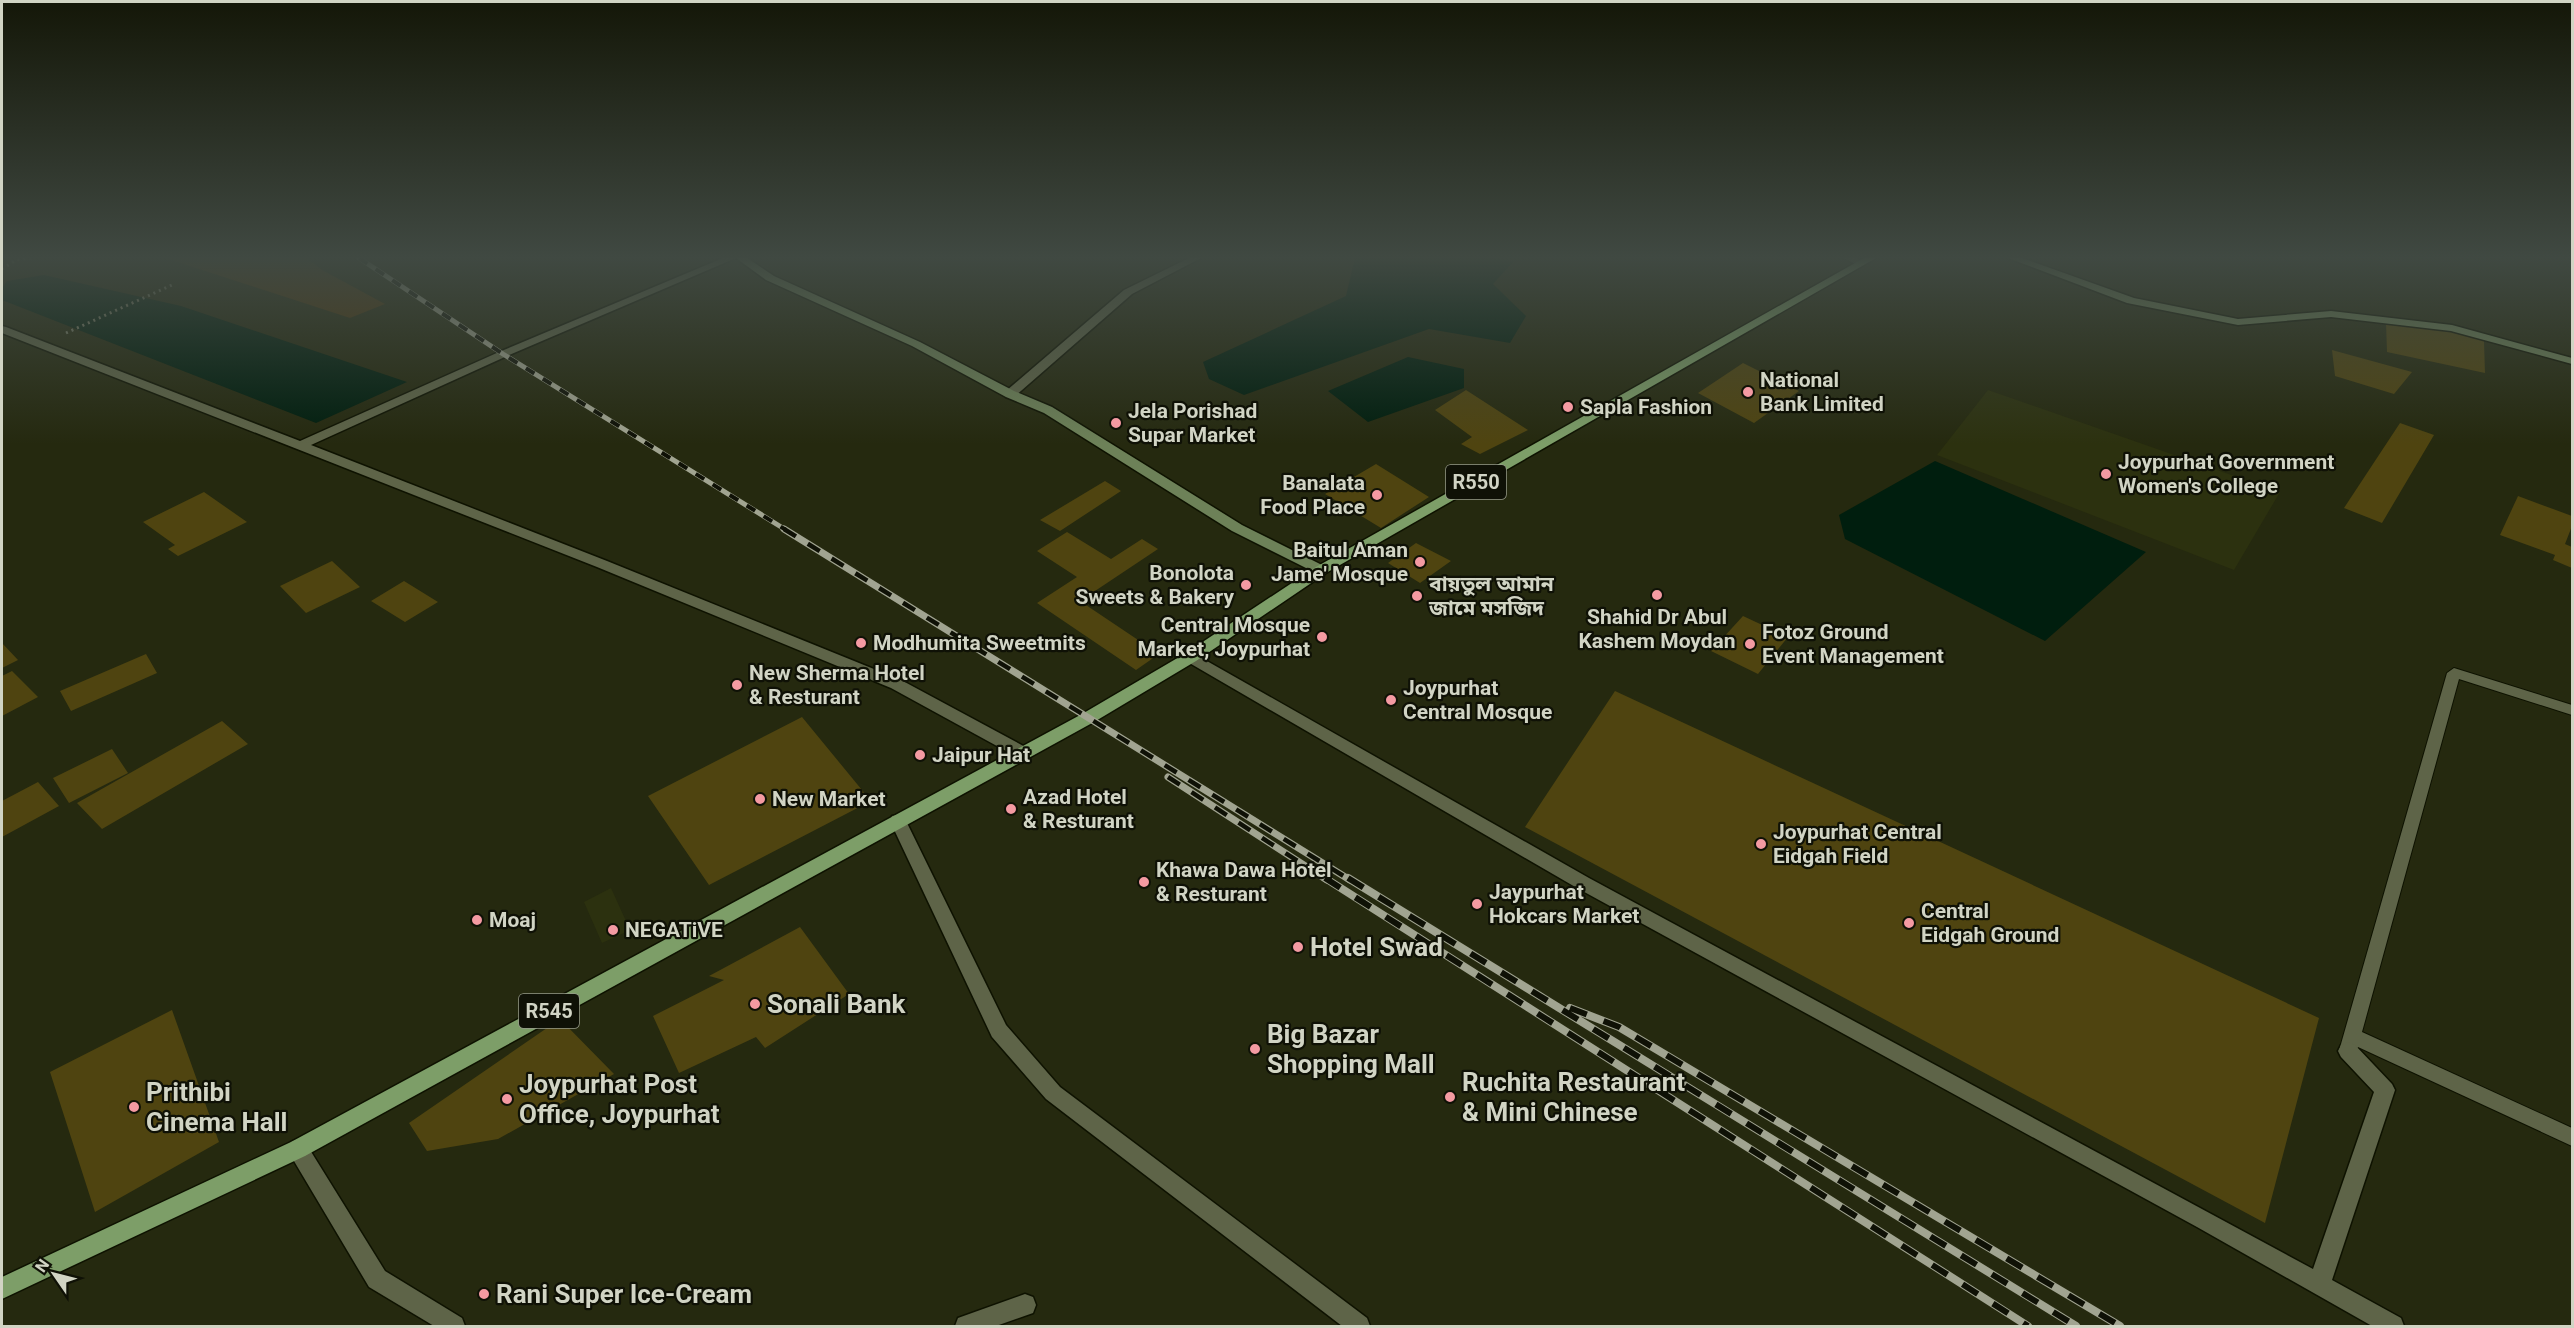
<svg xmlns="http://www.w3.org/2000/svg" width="2574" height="1328" viewBox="0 0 2574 1328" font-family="Roboto,'Noto Sans Bengali',sans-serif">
  <rect width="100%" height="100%" fill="#25290f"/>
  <!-- built -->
  <path fill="#2c310f" d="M1988,390L2280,492L2234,570L1937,455Z
    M611,888L630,930L602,943L584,902Z"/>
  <!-- green -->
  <path fill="#4c340a" d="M165,258H306L324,271L385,304L350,318Z"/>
  <!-- water -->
  <path fill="#001e0e" d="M1355,258H1496L1513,262L1493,284L1526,316L1510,343L1429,329L1244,395L1209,379L1203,362L1346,296Z
    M44,275L181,306L407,382L316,423L2,300V288L7,281Z
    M1408,357L1464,369V388L1368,422L1328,391Z
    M1935,461L2146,552L2045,641L1845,539L1839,515Z"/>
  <!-- building -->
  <path fill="#4f4410" d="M2386,323L2449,330L2484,341L2485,373L2387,352Z
    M2332,350L2412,372L2394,394L2335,376Z
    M1743,363L1799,391L1754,423L1698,393Z
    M1466,390L1528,430L1480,454L1461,444L1472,437L1435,410Z
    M2400,423L2434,435L2382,523L2344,508Z
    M1376,464L1429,497L1381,528L1325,494Z
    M1105,481L1121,491L1060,531L1040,520Z
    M204,492L247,522L178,556L168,549L175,545L143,522Z
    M2518,496L2572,516V526L2565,544L2572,547V568L2553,560L2555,555L2500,535Z
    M1067,532L1111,559L1142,539L1158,549L1080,601L1159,654L1136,670L1037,603L1077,577L1037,551Z
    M1416,543L1451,561L1420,583L1388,563Z
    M332,561L360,587L306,613L280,586Z
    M404,581L438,602L405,622L371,601Z
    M1743,616L1788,637L1758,674L1711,651Z
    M2,643L18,660L2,668Z
    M146,654L157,673L71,711L60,691Z
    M12,671L38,697L2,716V676Z
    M1615,691L2319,1018L2265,1223L1525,827Z
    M802,717L871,801L709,885L648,796Z
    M222,721L248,744L102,829L77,803Z
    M112,749L128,773L69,803L53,778Z
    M38,782L59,806L2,837V801Z
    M800,927L849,994L765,1048L756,1037L679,1073L653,1016L724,980L709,976Z
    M172,1010L219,1142L95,1212L50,1072Z
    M560,1019L614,1074L498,1139L427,1151L409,1123Z"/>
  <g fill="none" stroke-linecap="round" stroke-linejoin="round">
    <defs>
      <path id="lane" d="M2454,668L2572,705V715L2459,679L2362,1032L2572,1128V1146L2358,1047L2354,1056L2348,1059L2342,1056L2339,1051L2447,673Z"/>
      <path id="street" d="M723,258H736L507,356L311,445L607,561L901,680L1029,749L1031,753L1029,757H1017L891,688L597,567L2,333V326L6,327L300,441L499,352Z
        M1189,258H1201L1132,294L1014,397H1006V391L1124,290Z
        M1844,258H1856L1864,263L1859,266Z
        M1191,652L1589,878L2313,1269L2374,1092L2341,1057L2338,1051L2341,1045L2348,1042L2355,1045L2392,1084L2395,1090L2332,1280L2401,1318L2404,1326H2372L2197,1227L1577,888L1186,661L1184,657Z
        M898,815L904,816L906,821L1006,1025L1060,1087L1367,1318L1370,1326H1342L1046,1099L992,1037L890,821L892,816Z
        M298,1139L305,1142L385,1271L462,1318L465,1326H434L369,1287L291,1156L288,1149L291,1142Z
        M1025,1294L1033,1297L1036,1305L1033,1313L996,1326H955L958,1318Z"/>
      <path id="secondary" d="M736,258H747L774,276L920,342L1014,391L1052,407L1242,525L1326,567L1328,570L1321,575L1316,573L1232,531L1044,413L1006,397L912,346L766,280Z
        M2008,258H2022L2134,298L2238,319L2331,311L2452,325L2572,358V364L2451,331L2331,317L2238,325L2127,303Z"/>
      <path id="primary" d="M1864,258H1876L1326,573L1196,661L1094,722L305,1156L2,1299V1277L291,1142L1082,714L1186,653L1316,567Z"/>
    </defs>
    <!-- lane casing -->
    <use href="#lane" stroke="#0e1200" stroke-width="2"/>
    <!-- street casing -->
    <use href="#street" stroke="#0e1200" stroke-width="3"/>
    <!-- secondary casing -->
    <use href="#secondary" stroke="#0e1200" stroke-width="3"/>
    <!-- primary casing -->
    <use href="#primary" stroke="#0e1200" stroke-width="3"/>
    <!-- path -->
    <path stroke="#7f836e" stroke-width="3" stroke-dasharray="2 4" stroke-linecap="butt" d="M2,269L16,260L32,258
      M66,333L172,285"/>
    <!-- lane -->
    <use href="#lane" fill="#5e6448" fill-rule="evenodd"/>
    <!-- street -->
    <use href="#street" fill="#5e6448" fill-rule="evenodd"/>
    <!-- secondary -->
    <use href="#secondary" fill="#6d8158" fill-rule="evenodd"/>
    <!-- primary -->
    <use href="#primary" fill="#7d9e68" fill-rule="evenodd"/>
    <defs>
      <path id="rail-far2" d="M359,258L503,354L786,530"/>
      <path id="rail-far1" d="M784,529L1350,880
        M1168,777L1327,880"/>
      <path id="rail" d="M1325,878L2028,1326
        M1348,878L2076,1326
        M1570,1008L1619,1027L2120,1326"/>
    </defs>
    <!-- rail-far2 casing -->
    <use href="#rail-far2" stroke="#a1a491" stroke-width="5"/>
    <!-- rail-far1 casing -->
    <use href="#rail-far1" stroke="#a1a491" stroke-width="7"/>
    <!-- rail casing -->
    <use href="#rail" stroke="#a1a491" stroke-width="8"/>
    <!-- rail-far2 -->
    <use href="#rail-far2" stroke="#0f1106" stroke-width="4" stroke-dasharray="10" stroke-linecap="butt"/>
    <!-- rail-far1 -->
    <use href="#rail-far1" stroke="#0f1106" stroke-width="4.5" stroke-dasharray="14" stroke-linecap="butt"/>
    <!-- rail -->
    <use href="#rail" stroke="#0f1106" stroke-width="6" stroke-dasharray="18" stroke-linecap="butt"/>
  </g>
  <!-- sky -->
  <linearGradient id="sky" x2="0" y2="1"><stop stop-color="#141708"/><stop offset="0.58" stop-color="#404942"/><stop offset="1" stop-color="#404942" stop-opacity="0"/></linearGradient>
  <rect width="2574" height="444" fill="url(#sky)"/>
  <!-- markers -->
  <g fill="#f49aa2" stroke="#0f1106" stroke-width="2">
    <circle cx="1748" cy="392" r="6"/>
    <circle cx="1568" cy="407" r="6"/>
    <circle cx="1116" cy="423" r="6"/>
    <circle cx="2106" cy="474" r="6"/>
    <circle cx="1377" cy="495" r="6"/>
    <circle cx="1420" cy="562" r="6"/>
    <circle cx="1246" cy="585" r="6"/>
    <circle cx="1657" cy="595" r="6"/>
    <circle cx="1417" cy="596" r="6"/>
    <circle cx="1322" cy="637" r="6"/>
    <circle cx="861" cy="643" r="6"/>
    <circle cx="1750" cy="644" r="6"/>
    <circle cx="737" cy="685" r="6"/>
    <circle cx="1391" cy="700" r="6"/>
    <circle cx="920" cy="755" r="6"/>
    <circle cx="760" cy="799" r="6"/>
    <circle cx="1011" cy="809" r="6"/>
    <circle cx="1761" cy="844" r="6"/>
    <circle cx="1144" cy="882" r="6"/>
    <circle cx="1477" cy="904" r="6"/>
    <circle cx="477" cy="920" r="6"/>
    <circle cx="1909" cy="923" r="6"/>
    <circle cx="613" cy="930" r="6"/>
    <circle cx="1298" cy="947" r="6"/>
    <circle cx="755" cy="1004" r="6"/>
    <circle cx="1255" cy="1049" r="6"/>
    <circle cx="1450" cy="1097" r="6"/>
    <circle cx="507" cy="1099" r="6"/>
    <circle cx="134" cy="1107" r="6"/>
    <circle cx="484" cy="1294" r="6"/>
  </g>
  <g text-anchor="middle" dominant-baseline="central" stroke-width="4.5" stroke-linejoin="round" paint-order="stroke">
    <!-- shield labels -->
    <g fill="#0f1106" stroke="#979a8b" stroke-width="1.5">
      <rect x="1446" y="465" width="60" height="34" rx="4.5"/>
      <rect x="519" y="994" width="60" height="34" rx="4.5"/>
    </g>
    <g font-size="20" font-weight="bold" fill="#d1d4c4">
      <text x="1476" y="482">R550</text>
      <text x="549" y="1011">R545</text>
    </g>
    <!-- poi labels -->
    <g font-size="21" font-weight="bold" fill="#d1d4c4" stroke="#0f1106" text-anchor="start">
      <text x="1760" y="380">National<tspan x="1760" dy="24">Bank Limited</tspan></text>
      <text x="1580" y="407">Sapla Fashion</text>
      <text x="1128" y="411">Jela Porishad<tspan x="1128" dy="24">Supar Market</tspan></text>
      <text x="2118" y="462">Joypurhat Government<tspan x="2118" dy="24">Women's College</tspan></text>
      <text x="1365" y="483" text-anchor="end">Banalata<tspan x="1365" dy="24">Food Place</tspan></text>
      <text x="1408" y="550" text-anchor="end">Baitul Aman<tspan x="1408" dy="24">Jame' Mosque</tspan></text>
      <text x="1234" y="573" text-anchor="end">Bonolota<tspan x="1234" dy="24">Sweets &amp; Bakery</tspan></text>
      <text x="1429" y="584">বায়তুল আমান<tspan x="1429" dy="24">জামে মসজিদ</tspan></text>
      <text x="1657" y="617" text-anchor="middle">Shahid Dr Abul<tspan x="1657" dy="24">Kashem Moydan</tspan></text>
      <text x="1310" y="625" text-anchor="end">Central Mosque<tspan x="1310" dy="24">Market, Joypurhat</tspan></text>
      <text x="1762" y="632">Fotoz Ground<tspan x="1762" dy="24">Event Management</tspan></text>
      <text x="873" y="643">Modhumita Sweetmits</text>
      <text x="749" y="673">New Sherma Hotel<tspan x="749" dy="24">&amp; Resturant</tspan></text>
      <text x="1403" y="688">Joypurhat<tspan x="1403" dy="24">Central Mosque</tspan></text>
      <text x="932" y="755">Jaipur Hat</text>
      <text x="1023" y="797">Azad Hotel<tspan x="1023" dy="24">&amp; Resturant</tspan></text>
      <text x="772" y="799">New Market</text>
      <text x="1773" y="832">Joypurhat Central<tspan x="1773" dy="24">Eidgah Field</tspan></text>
      <text x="1156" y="870">Khawa Dawa Hotel<tspan x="1156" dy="24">&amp; Resturant</tspan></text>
      <text x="1489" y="892">Jaypurhat<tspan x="1489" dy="24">Hokcars Market</tspan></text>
      <text x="1921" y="911">Central<tspan x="1921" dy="24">Eidgah Ground</tspan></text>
      <text x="489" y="920">Moaj</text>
      <text x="625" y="930">NEGATiVE</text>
    </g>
    <!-- near-poi labels -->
    <g font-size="26" font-weight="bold" fill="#d1d4c4" stroke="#0f1106" text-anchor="start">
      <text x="1310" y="947">Hotel Swad</text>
      <text x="767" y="1004">Sonali Bank</text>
      <text x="1267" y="1034">Big Bazar<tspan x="1267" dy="30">Shopping Mall</tspan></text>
      <text x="1462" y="1082">Ruchita Restaurant<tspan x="1462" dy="30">&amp; Mini Chinese</tspan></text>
      <text x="519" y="1084">Joypurhat Post<tspan x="519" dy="30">Office, Joypurhat</tspan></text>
      <text x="146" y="1092">Prithibi<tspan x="146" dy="30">Cinema Hall</tspan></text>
      <text x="496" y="1294">Rani Super Ice-Cream</text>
    </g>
  </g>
  <!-- border -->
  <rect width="2574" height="1328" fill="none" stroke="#d1d4c4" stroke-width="6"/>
  <!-- north arrow -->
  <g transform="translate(54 1274) rotate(305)" stroke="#0f1106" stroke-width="4.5" paint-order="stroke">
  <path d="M0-4.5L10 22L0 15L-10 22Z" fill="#d1d4c4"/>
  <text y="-9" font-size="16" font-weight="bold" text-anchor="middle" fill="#d1d4c4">N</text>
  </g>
</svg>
